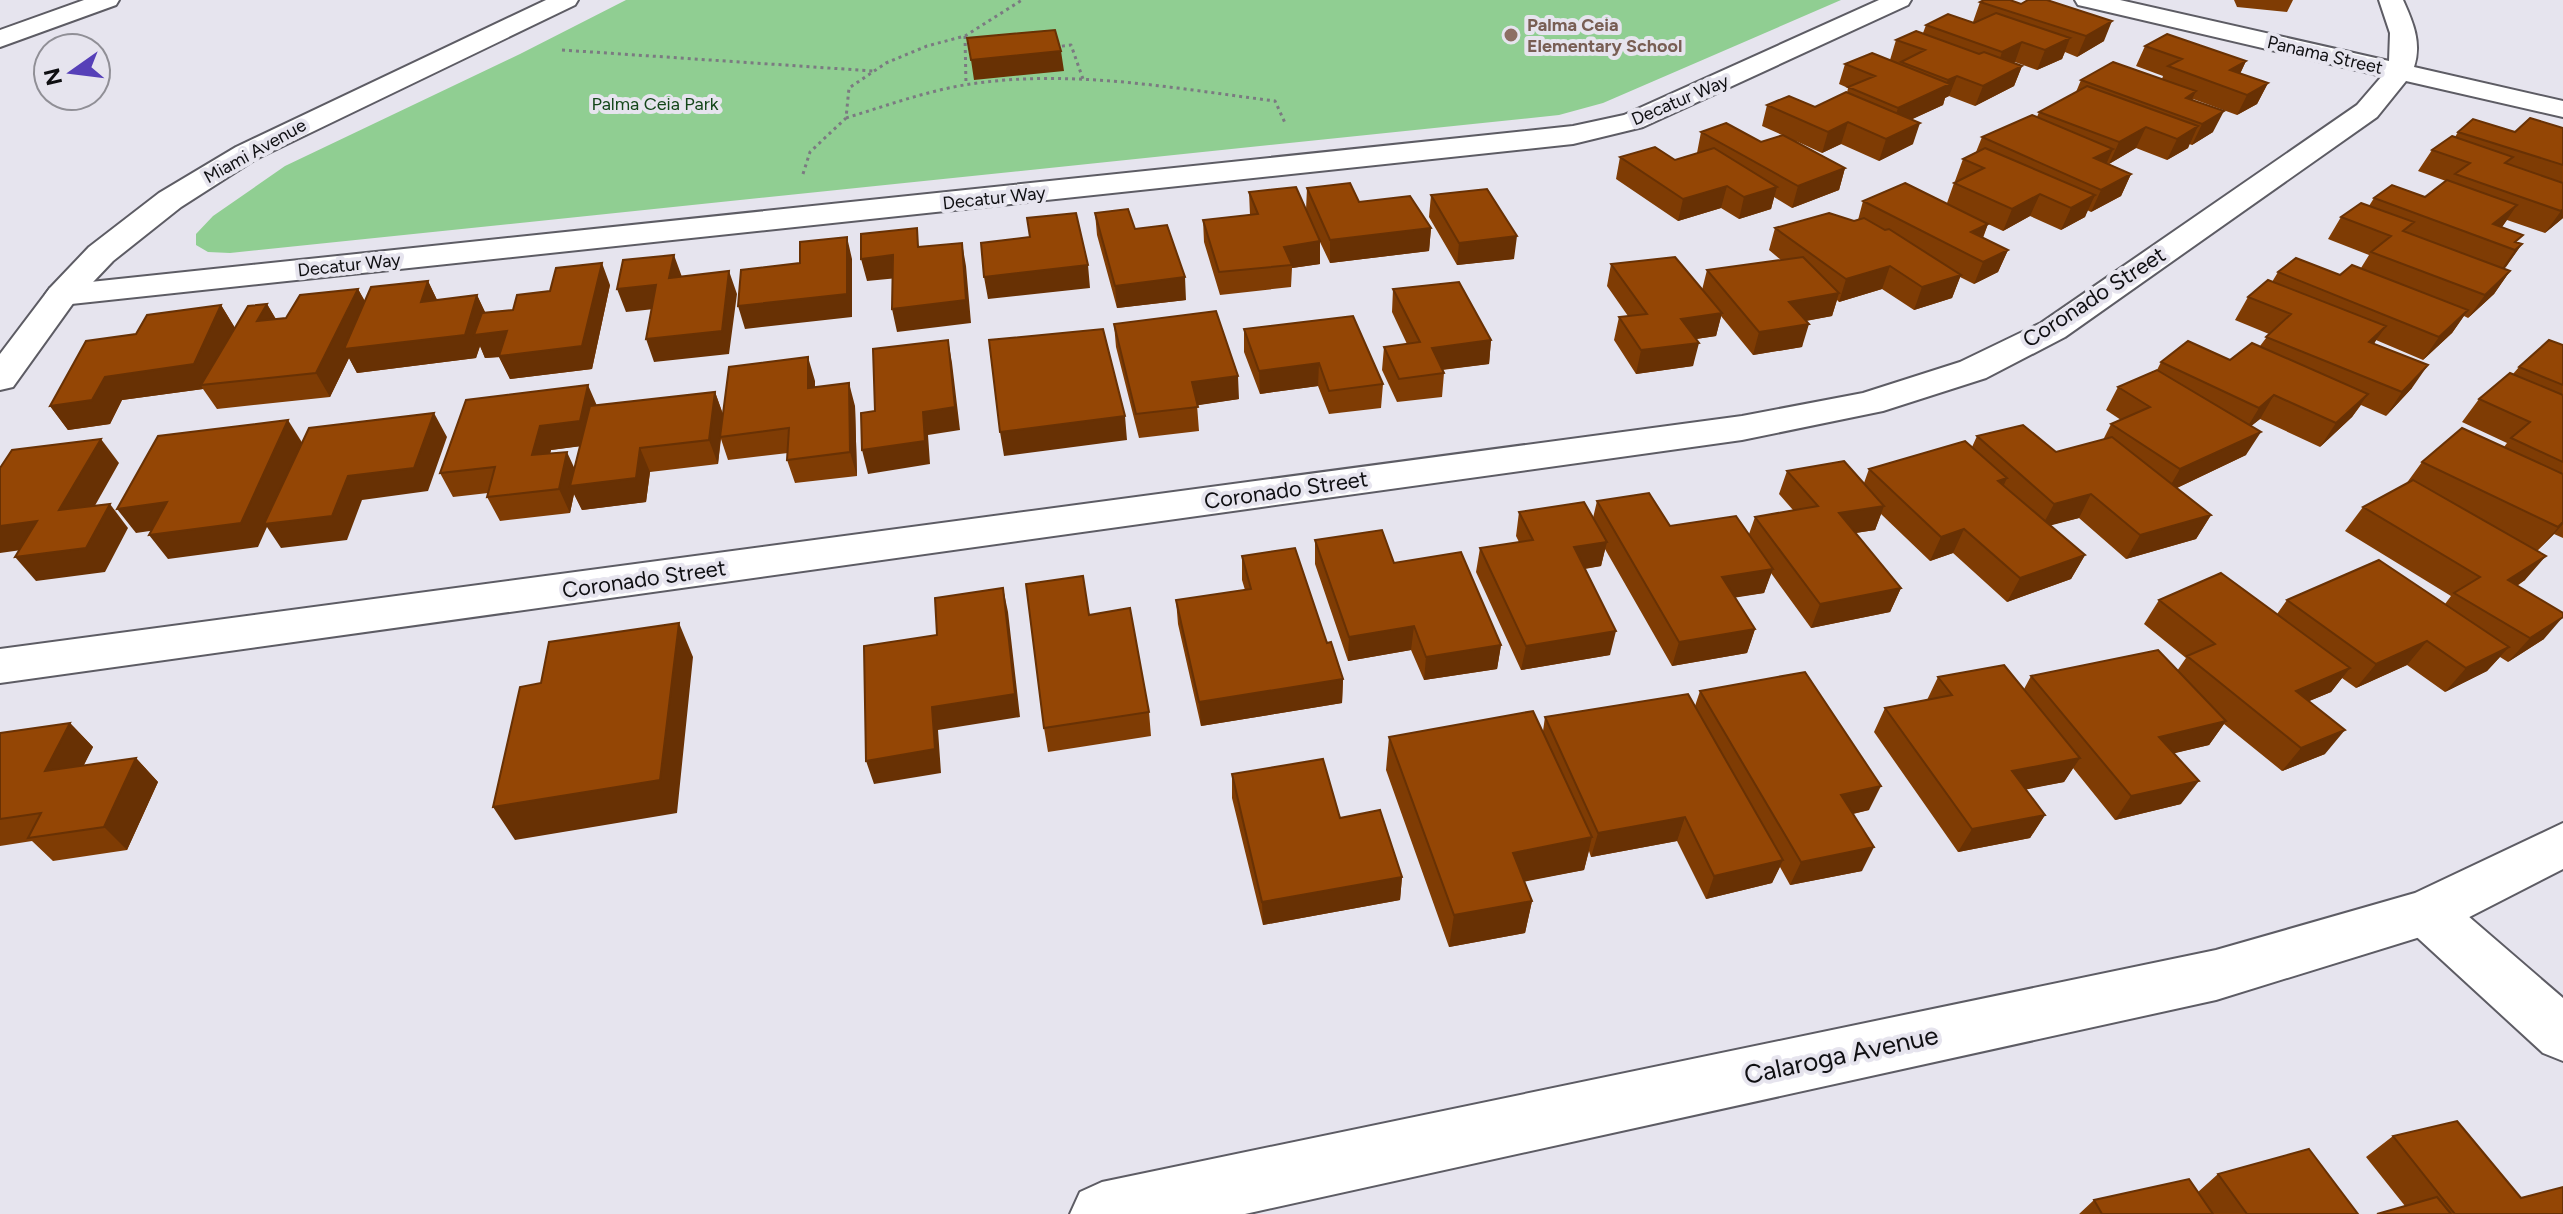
<svg xmlns="http://www.w3.org/2000/svg" width="2563" height="1214" viewBox="0 0 2563 1214" font-family="Figtree,sans-serif">
  <rect width="100%" height="100%" fill="#e6e4ee"/>
  <!-- green -->
  <path fill="#90ce92" d="M626,0H1841L1603,103L1559,115L230,253L208,252L196,245V234L213,216L285,166L520,54Z"/>
  <g fill="none" stroke-linecap="round" stroke-linejoin="round">
    <defs>
      <path id="minor" d="M84,0H119L116,5L0,47V30Z
        M1879,0H1911L1908,5L1643,127L1573,144L62,305L50,302L45,295L50,288L62,285L1573,126L1624,115Z
        M2075,0H2120L2389,61L2390,33L2379,0H2403C2413,22 2422,43 2414,67L2563,101V117L2406,81L2377,117L2065,337L1986,378L1883,411L1742,440L0,683V649L1742,416L1863,393L1960,362L2041,323L2357,105L2382,76L2087,7L2078,5Z
        M2427,890L2446,897L2563,998V1061L2543,1053L2408,929L2400,913L2408,897Z"/>
      <path id="tertiary" d="M546,0H578L575,5L256,159L181,207L113,261L74,302L13,387L0,390V354L50,288L89,247L159,193L236,147Z
        M2563,823V869L2446,929L2216,1000L1245,1214H1070L1080,1192L1102,1182L2216,950L2415,893Z"/>
    </defs>
    <!-- minor casing -->
    <use href="#minor" stroke="#5d5c64" stroke-width="4"/>
    <!-- tertiary casing -->
    <use href="#tertiary" stroke="#5d5c64" stroke-width="4"/>
    <!-- path -->
    <path stroke="#7b7a81" stroke-width="3" stroke-dasharray="3 4" stroke-linecap="butt" d="M965,36L966,85
      M1055,47L1071,45L1083,79
      M562,50L873,71
      M846,118C885,106 924,92 964,85C1068,68 1172,88 1275,101L1285,123
      M803,174L810,152L846,118L849,88L886,63L927,46L965,36L1022,0"/>
    <!-- minor -->
    <use href="#minor" fill="#fff" fill-rule="evenodd"/>
    <!-- tertiary -->
    <use href="#tertiary" fill="#fff" fill-rule="evenodd"/>
  </g>
  <!-- wall -->
  <path fill="#7f3c04" fill-rule="evenodd" d="M2234,0H2293L2287,12L2237,7Z
    M1980,2L2104,41L2077,57L2065,52L2062,59L2037,70L2015,62L2013,63L2022,66L2014,86L1975,106L1949,96L1945,98L1943,105L1912,119L1913,144L1879,161L1841,144L1822,153L1796,141L1845,168L1839,190L1792,208L1774,197L1771,209L1739,219L1721,208L1678,221L1616,179L1620,157L1675,160L1697,153L1701,132L1761,142L1782,135L1762,126L1767,105L1815,107L1847,93L1848,88L1839,84L1845,64L1890,60L1896,40L1923,33L1926,25L1975,23L1973,22Z
    M2145,46L2246,61L2240,74L2268,83L2257,104L2237,115L2193,99L2213,132L2192,145L2189,144L2188,148L2167,160L2136,148L2109,164L2107,163L2131,174L2121,196L2091,212L2087,210L2085,217L2061,230L2030,216L2003,231L1988,224L1983,238L2008,250L1998,272L1974,284L1960,277L1952,298L1914,310L1882,289L1839,302L1837,300L1832,316L1806,321L1802,347L1753,355L1721,316L1716,336L1696,339L1693,366L1636,374L1614,340L1619,317L1628,316L1607,286L1611,264L1702,290L1707,270L1781,260L1769,250L1775,228L1858,220L1863,201L1947,203L1954,183L1957,182L1955,181L1963,159L1976,152L1982,137L2037,117L2039,112L2076,92L2081,80L2162,79L2163,76L2136,66Z
    M2563,128V218L2545,233L2507,220L2502,227L2517,243L2522,244L2504,269L2510,271L2494,294L2468,318L2464,316L2452,333L2423,360L2376,340L2374,344L2412,388L2386,416L2361,405L2352,417L2320,447L2260,419L2251,426L2246,455L2177,488L2211,515L2196,539L2126,559L2079,518L2050,525L2085,555L2071,579L2007,602L1953,553L1930,561L1881,514L1875,530L1855,533L1901,588L1890,612L1811,628L1771,573L1764,593L1735,597L1755,629L1747,653L1672,666L1605,549L1601,566L1585,569L1610,655L1521,670L1476,572L1480,548L1519,542L1516,536L1519,512L1593,518L1597,501L1670,526L1749,534L1755,517L1793,510L1779,494L1787,471L1864,483L1869,469L1972,447L1977,436L2056,452L2103,440L2111,424L2121,420L2106,410L2118,387L2157,370L2161,362L2230,360L2260,346L2269,334L2235,320L2248,297L2272,282L2278,272L2340,275L2361,268L2369,255L2328,239L2341,217L2369,206L2374,198L2425,197L2446,181L2418,171L2432,150L2455,137L2458,132H2515Z
    M1307,188L1359,202L1431,228L1429,251L1330,263L1320,242V264L1292,268L1291,287L1220,295L1204,242L1203,220L1250,215L1249,192L1306,210Z
    M1431,195L1514,259L1457,265L1429,217Z
    M1095,213L1135,229L1186,300L1117,308L1097,235Z
    M428,281L437,300L477,295L485,313L513,310L610,285L592,369L510,379L499,357L485,358L480,346L476,358L357,373L349,358L330,397L217,409L203,389L122,400L110,424L68,430L50,406L136,334L221,305L235,328L267,304L276,319L286,318L358,289L365,301Z
    M1393,289L1491,340L1489,364L1442,370L1444,373L1442,397L1397,402L1382,370L1384,347L1407,344L1392,312Z
    M1114,324L1239,399L1197,405L1199,431L1139,438L1116,347Z
    M1244,329L1383,384L1381,408L1329,414L1318,386L1260,394L1244,352Z
    M2563,345V538L2554,534L2537,551L2529,546L2525,580L2517,586L2544,639L2508,662L2500,657L2487,671L2445,692L2407,665L2356,688L2342,678L2331,692L2309,701L2325,754L2282,771L2224,724L2209,745L2174,753L2181,804L2115,820L2073,768L2064,782L2025,789L2045,815L2030,838L1958,852L1874,732L1885,708L1927,700L1938,677L2024,689L2031,676L2177,671L2186,658L2144,624L2159,600L2277,614L2287,600L2445,604L2451,596L2345,531L2363,507L2406,484L2422,462L2504,447L2507,443L2462,422L2479,399L2513,374L2519,367Z
    M815,381V387L855,406L857,476L795,483L787,460L788,453L728,460L721,439L718,464L650,472L646,502L582,510L574,494L570,513L500,521L487,497L488,493L453,497L440,473L596,405L715,392L723,414ZM580,446L575,468L550,454L551,450Z
    M1315,540L1394,563L1501,645L1497,669L1424,680L1411,650L1348,661L1315,564Z
    M1242,556L1327,643L1343,679L1342,703L1201,726L1178,624L1176,600L1245,590L1242,580Z
    M1089,615L1149,712L1151,736L1048,752L1044,728Z
    M1700,691L1869,810L1853,814L1862,871L1790,885L1780,867L1772,883L1706,899L1677,841L1591,857L1589,851L1584,870L1524,881L1532,901L1525,933L1449,947L1386,770L1389,737L1543,731L1545,717L1695,706Z
    M70,723L93,747L83,766L136,758L158,782L127,850L53,861L32,841L0,846V733Z
    M1232,774L1340,818L1402,877L1400,900L1263,925L1232,798Z
    M2393,1136L2521,1198L2563,1214H2377L2405,1206L2366,1157Z
    M2218,1174L2358,1214H2079L2094,1200L2198,1192Z"/>
  <!-- shaded-wall -->
  <path fill="#683104" d="M2112,21L2104,41L2077,57L2086,36Z
    M2070,38L2062,59L2037,70L2045,50Z
    M2022,42L2015,62L1995,73L2002,52Z
    M1061,51L1064,71L974,80L971,60Z
    M2246,61L2236,82L2230,70Z
    M2022,66L2014,86L1975,106L1983,86Z
    M1957,76L1949,96L1945,98L1943,105L1891,129L1898,108L1945,86L1948,80Z
    M2268,83L2257,104L2237,115L2247,95Z
    M2196,91L2186,112V98Z
    M2224,111L2213,132L2192,145L2202,124Z
    M1848,122L1841,144L1822,153L1828,132Z
    M1920,123L1913,144L1879,161L1886,139Z
    M2198,126L2188,148L2167,160L2177,139Z
    M2146,127L2136,148L2109,164L2119,142Z
    M2113,149L2103,171L2094,158Z
    M1845,168L1839,190L1792,208L1798,186Z
    M2131,174L2121,196L2091,212L2101,190Z
    M1727,186L1721,208L1678,221L1683,199Z
    M1777,187L1771,209L1739,219L1744,197Z
    M2040,194L2030,216L2003,231L2012,209Z
    M2095,195L2085,217L2061,230L2071,208Z
    M2517,205L2502,227L2493,224Z
    M2563,209V218L2545,233L2561,211Z
    M1988,224L1979,246L1971,232Z
    M1431,228L1429,251L1330,263V240Z
    M1517,236L1514,259L1457,265L1459,243Z
    M847,237L852,259V317L745,329L738,306Z
    M1320,241V264L1292,268V265L1284,247Z
    M962,243L966,266L971,323L897,332L892,309Z
    M2522,244L2506,267L2499,273L2515,250Z
    M2008,250L1998,272L1974,284L1983,262Z
    M674,255L682,277L669,278Z
    M893,255L898,278L867,281L861,259Z
    M602,263L610,285L592,369L510,379L499,357L485,358L480,346L476,358L357,373L349,358L330,397L316,373L358,289L370,312L477,295L488,318L507,331Z
    M1088,265L1090,288L988,299L984,277Z
    M1890,266L1882,289L1839,302L1846,279Z
    M729,271L737,294L729,354L654,362L646,339Z
    M2510,271L2494,294L2468,318L2485,295Z
    M1961,275L1952,298L1914,310L1922,287Z
    M1185,277L1186,300L1117,308L1115,286Z
    M428,281L439,304L421,302Z
    M656,285L664,308L626,312L617,289Z
    M1839,293L1832,316L1782,325L1789,302Z
    M267,304L280,327L257,321Z
    M221,305L235,328L201,385L203,389L122,400L110,424L68,430L50,406L105,377Z
    M2468,310L2452,333L2423,360L2439,337Z
    M1722,313L1716,336L1676,342L1681,319Z
    M1809,324L1802,347L1753,355L1759,332Z
    M2386,326L2370,349L2369,342Z
    M948,340L952,363L960,430L928,435L930,464L868,474L862,450L923,412Z
    M1491,340L1489,364L1430,371L1432,348Z
    M1699,343L1693,366L1636,374L1641,350Z
    M808,357L815,381V412L808,388Z
    M1319,363L1318,386L1260,394L1259,371Z
    M2428,365L2412,388L2386,416L2402,392Z
    M1238,376L1239,399L1193,406L1192,382Z
    M849,383L855,406L857,476L850,452Z
    M588,385L598,408L590,445L551,450L543,479L532,455L540,426Z
    M715,392L723,415L718,464L709,440Z
    M2368,394L2352,417L2320,447L2336,423Z
    M2274,395L2260,419L2245,431L2259,408Z
    M434,413L447,437L428,491L362,500L347,540L281,548L267,527L258,547L168,559L149,535L288,420L303,444L348,476Z
    M1125,416L1127,440L1004,456L1000,432Z
    M2261,432L2246,455L2166,493L2180,469Z
    M101,439L119,463L79,534L59,510Z
    M640,448L650,472L646,502L582,510L574,494L570,513L559,489L567,452L578,476Z
    M2007,478L1996,502L1998,481Z
    M2091,494L2079,518L2041,528L2054,504Z
    M167,502L184,526L136,533L117,509Z
    M110,504L128,528L105,572L36,581L15,557Z
    M1884,506L1875,530L1830,537L1839,513Z
    M2211,515L2196,539L2126,559L2140,535Z
    M37,521L57,545L0,553V526Z
    M2563,522V524L2554,534L2537,551Z
    M1964,529L1953,553L1930,561L1941,537Z
    M1607,542L1601,566L1569,571L1574,547Z
    M2085,555L2071,579L2007,602L2020,578Z
    M2546,556L2525,580L2487,604L2508,580Z
    M1773,569L1764,593L1714,601L1722,577Z
    M1003,588L1008,612L1020,717L938,730L941,773L874,784L866,761L932,707Z
    M1901,588L1890,612L1811,628L1820,604Z
    M2563,617L2544,639L2508,662L2530,638Z
    M679,623L693,657L677,813L515,840L493,807Z
    M1414,626L1411,650L1348,661L1349,637Z
    M1755,629L1747,653L1672,666L1679,642Z
    M1616,631L1610,655L1521,670L1526,646Z
    M2427,641L2407,665L2356,688L2376,664Z
    M1501,645L1497,669L1424,680L1426,657Z
    M2509,647L2487,671L2445,692L2466,668Z
    M2350,668L2331,692L2278,714L2296,691Z
    M1343,679L1342,703L1201,726L1199,702Z
    M2226,721L2209,745L2142,761L2159,737Z
    M70,723L93,747L69,795L45,771Z
    M2345,730L2325,754L2282,771L2301,748Z
    M136,758L158,782L127,850L104,827Z
    M2080,758L2064,782L1998,795L2012,771Z
    M2199,781L2181,804L2115,820L2131,796Z
    M1881,786L1869,810L1830,819L1841,795Z
    M2045,815L2030,838L1958,852L1972,829Z
    M1685,817L1677,841L1591,857L1598,833Z
    M1592,837L1584,870L1507,885L1513,853Z
    M1874,847L1862,871L1790,885L1801,862Z
    M1783,860L1772,883L1706,899L1714,876Z
    M1402,877L1400,900L1263,925L1262,902Z
    M1532,901L1525,933L1449,947L1454,915Z"/>
  <!-- building -->
  <path fill="#944605" stroke="#683104" stroke-width="2" d="M1984,0H2010L2021,4L2028,0H2047L2112,21L2086,36L1980,2Z
    M1996,13L2070,38L2045,50L2022,42L2002,52L1926,25L1948,14L1974,23Z
    M1055,30L1061,51L971,60L967,38Z
    M1916,31L1979,54L1984,52L2022,66L1983,86L1957,76L1948,80L1901,62L1925,50L1896,40Z
    M2167,34L2246,61L2230,70L2268,83L2247,95L2168,66L2182,59L2145,46Z
    M1872,53L1950,84L1898,108L1848,87L1875,76L1845,64Z
    M2113,62L2196,91L2186,98L2224,111L2202,124L2081,80Z
    M2087,86L2198,126L2177,139L2146,127L2119,142L2039,112Z
    M1846,92L1920,123L1886,139L1848,122L1828,132L1767,105L1789,96L1815,107Z
    M2032,115L2113,149L2094,158L2131,174L2101,190L1982,137Z
    M2530,118L2563,128V165L2458,132L2473,119L2515,132Z
    M1726,123L1761,142L1783,135L1845,168L1798,186L1701,132Z
    M2452,136L2513,157L2505,163L2563,183V209L2561,211L2455,174L2470,163L2432,150Z
    M1655,147L1675,160L1714,148L1777,187L1744,197L1727,186L1683,199L1620,157Z
    M1985,148L2095,195L2071,208L2040,194L2012,209L1954,183L1984,168L1963,159Z
    M2447,180L2517,205L2493,224L2523,235L2515,242L2522,244L2515,250L2374,198L2392,185L2425,197Z
    M1350,183L1359,202L1410,196L1431,228L1330,240L1307,188Z
    M1905,183L1988,224L1971,232L2008,250L1983,262L1863,201Z
    M1296,187L1320,241L1284,247L1292,265L1219,272L1203,220L1258,214L1249,192Z
    M1487,189L1517,236L1459,243L1431,195Z
    M2361,203L2414,222L2403,231L2510,271L2485,295L2371,252L2391,236L2341,217Z
    M1128,209L1135,229L1167,225L1185,277L1115,286L1095,213Z
    M1076,213L1088,265L984,277L981,243L1030,237L1027,218Z
    M1829,213L1854,221L1864,218L1885,230L1889,229L1961,275L1922,287L1890,266L1846,279L1775,228Z
    M917,228L918,247L962,243L966,300L892,309L893,255L861,259V234Z
    M847,237V294L738,306L741,270L800,263V242Z
    M674,255L669,278L729,271L722,331L646,339L656,285L617,289L623,260Z
    M1675,257L1722,313L1681,319L1699,343L1641,350L1619,317L1647,314L1611,264Z
    M1803,257L1839,293L1789,302L1809,324L1759,332L1707,270Z
    M2296,258L2340,275L2352,265L2468,310L2439,337L2278,272Z
    M602,263L582,346L499,356L507,331L474,335L482,313L513,310L517,295L550,291L556,268Z
    M2268,280L2386,326L2369,342L2428,365L2402,392L2266,337L2291,314L2248,297Z
    M428,281L421,302L477,295L465,335L344,349L371,287Z
    M1459,282L1491,340L1432,348L1444,373L1399,379L1384,347L1420,342L1393,289Z
    M358,289L316,373L201,385L248,306L267,304L257,321L286,318L300,295Z
    M221,305L194,364L105,377L92,400L50,406L86,341L136,334L147,315Z
    M1216,311L1238,376L1192,382L1198,407L1136,414L1114,324Z
    M1353,316L1383,384L1329,391L1319,363L1259,371L1244,329Z
    M1103,329L1125,416L1000,432L989,340Z
    M948,340L955,407L923,412L925,441L862,450L861,413L875,411L873,349Z
    M2549,340L2563,345V385L2519,367Z
    M2188,341L2230,360L2252,343L2368,394L2336,423L2274,395L2259,408L2161,362Z
    M808,357V388L849,383L850,452L787,460L789,428L720,437L729,367Z
    M2157,370L2261,432L2180,469L2111,424L2150,407L2118,387Z
    M2510,373L2563,395V462L2511,438L2530,422L2479,399Z
    M588,385L580,421L540,426L532,455L567,452L559,489L487,497L495,467L440,473L466,400Z
    M715,392L709,440L640,448L636,478L570,486L590,406Z
    M434,413L414,468L348,476L332,516L264,524L309,428Z
    M288,420L241,523L149,535L167,502L117,509L158,436Z
    M2023,425L2056,452L2112,437L2211,515L2140,535L2091,494L2054,504L1977,436Z
    M2462,428L2563,474V522L2558,527L2422,462Z
    M101,439L59,510L110,504L86,548L15,557L37,521L0,526V468L12,450Z
    M1965,441L2007,478L1998,481L2085,555L2020,578L1964,529L1941,537L1869,469Z
    M1844,461L1884,506L1839,513L1901,588L1820,604L1755,517L1818,506L1787,471Z
    M2413,480L2546,556L2508,580L2563,613V617L2530,638L2454,593L2480,577L2363,507Z
    M1649,493L1670,526L1736,516L1773,569L1722,577L1755,629L1679,642L1597,501Z
    M1584,502L1607,542L1574,547L1616,631L1526,646L1480,548L1533,540L1519,512Z
    M1382,530L1394,563L1461,552L1501,645L1426,657L1414,626L1349,637L1315,540Z
    M1295,548L1327,643L1331,642L1343,679L1199,702L1176,600L1251,589L1242,556Z
    M2379,560L2509,647L2466,668L2427,641L2376,664L2287,600Z
    M2221,573L2350,668L2296,691L2345,730L2301,748L2187,656L2215,644L2159,600Z
    M1083,576L1089,615L1130,608L1149,712L1044,728L1026,584Z
    M1003,588L1015,694L932,707L935,749L866,761L864,646L937,635L935,598Z
    M679,623L660,780L493,807L520,687L541,683L549,642Z
    M2158,650L2226,721L2159,737L2199,781L2131,796L2031,676Z
    M2004,665L2080,758L2012,771L2045,815L1972,829L1885,708L1952,695L1938,677Z
    M1805,672L1881,786L1841,795L1874,847L1801,862L1700,691Z
    M1688,694L1783,860L1714,876L1685,817L1598,833L1545,717Z
    M1533,711L1592,837L1513,853L1532,901L1454,915L1389,737Z
    M70,723L45,771L136,758L104,827L28,838L41,813L0,819V733Z
    M1323,759L1340,818L1380,810L1402,877L1262,902L1232,774Z
    M2457,1121L2521,1198L2563,1187V1214H2455L2393,1136Z
    M2309,1149L2358,1214H2247L2218,1174Z
    M2189,1179L2213,1214H2102L2094,1200Z
    M2437,1197L2451,1214H2377Z"/>
  <!-- markers -->
  <circle fill="#8d6e63" stroke="#e6e4ee" stroke-width="3" cx="1511" cy="35" r="8"/>
  <g text-anchor="middle" dominant-baseline="central" stroke-width="8" stroke-linejoin="round" paint-order="stroke">
    <!-- far-education labels -->
    <g font-size="18" font-weight="bold" fill="#785e54" stroke="#e6e4ee" text-anchor="start">
      <text x="1527" y="25">Palma Ceia<tspan x="1527" dy="21">Elementary School</tspan></text>
    </g>
    <!-- far-street labels -->
    <g font-size="18" fill="#0f0f12" stroke="#e6e4ee">
      <text transform="translate(2325 55) rotate(13)">Panama Street</text>
      <text transform="translate(1680 100) rotate(-23)">Decatur Way</text>
      <text transform="translate(255 151) rotate(-29)">Miami Avenue</text>
      <text transform="translate(994 198) rotate(-6)">Decatur Way</text>
      <text transform="translate(349 265) rotate(-6)">Decatur Way</text>
    </g>
    <!-- far-park labels -->
    <g font-size="18" fill="#134619" stroke="#e6e4ee">
      <text x="655" y="104">Palma Ceia Park</text>
    </g>
    <!-- street labels -->
    <g font-size="22" fill="#0f0f12" stroke="#e6e4ee">
      <text transform="translate(2094 297) rotate(-33)">Coronado Street</text>
      <text transform="translate(1286 490) rotate(-8)">Coronado Street</text>
      <text transform="translate(644 579) rotate(-8)">Coronado Street</text>
    </g>
    <!-- near-street labels -->
    <g font-size="26" fill="#0f0f12" stroke="#e6e4ee">
      <text transform="translate(1841 1055) rotate(-12)">Calaroga Avenue</text>
    </g>
  </g>
  <!-- north arrow -->
  <g transform="translate(72 72) rotate(256)"><circle r="38" fill="#e6e4ee" stroke="#908f96" stroke-width="2"/>
  <path d="M0-6L14 30L0 20L-14 30Z" fill="#5640b8"/>
  <text y="-12" font-size="22" font-weight="bold" text-anchor="middle" fill="#0f0f12">N</text>
  </g>
</svg>
